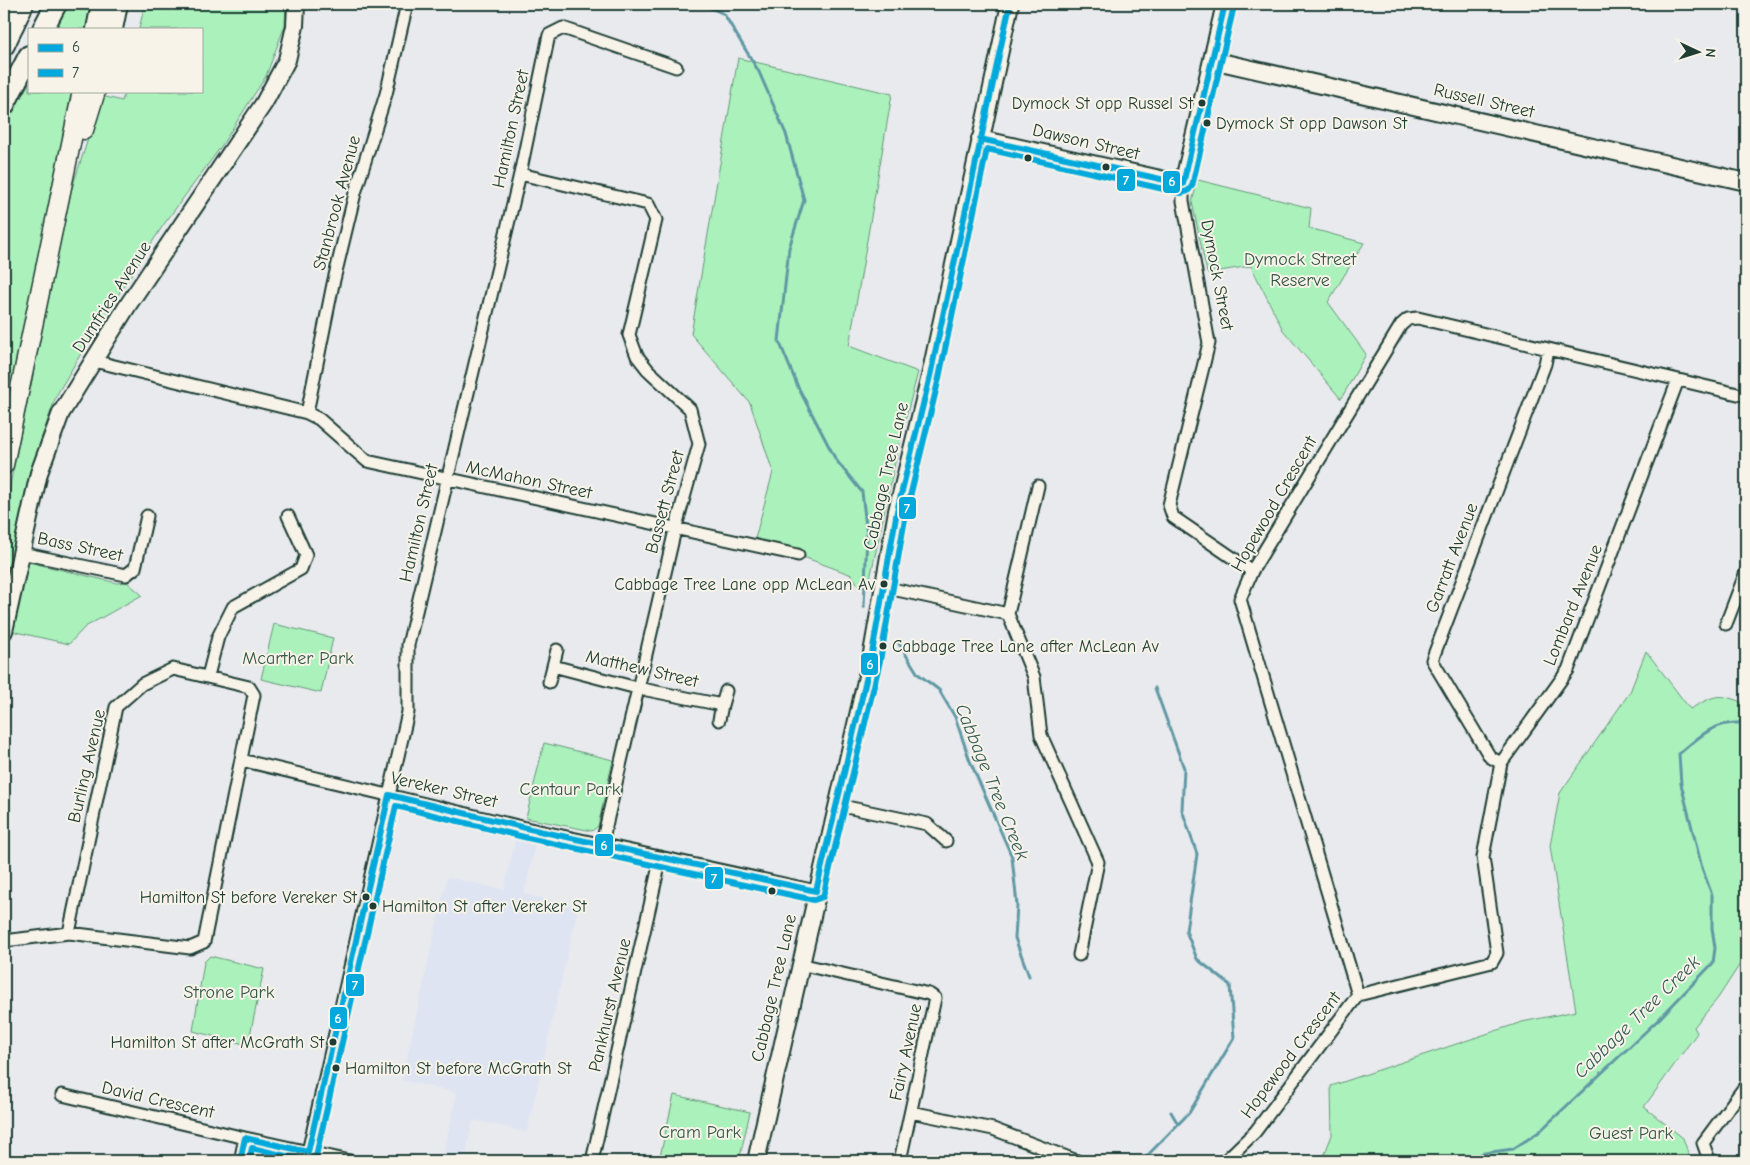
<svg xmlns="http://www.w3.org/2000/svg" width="1750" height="1165" viewBox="0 0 1750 1165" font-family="'Comic Neue',sans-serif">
  <rect width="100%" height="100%" fill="#e8eaee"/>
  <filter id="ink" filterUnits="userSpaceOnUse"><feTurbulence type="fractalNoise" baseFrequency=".02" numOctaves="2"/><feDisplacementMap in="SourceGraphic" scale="10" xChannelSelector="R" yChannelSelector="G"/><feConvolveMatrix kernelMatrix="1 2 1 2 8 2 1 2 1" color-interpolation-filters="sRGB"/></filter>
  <g filter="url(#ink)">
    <!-- built -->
    <path fill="#dee4f2" d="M516,837L536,842L524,894L578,907L527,1132L473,1120L464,1161H442L457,1093L402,1080L447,877L504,890Z"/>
    <!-- green -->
    <path fill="#abf1bc" stroke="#659778" d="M66,4H94L88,29H56Z
      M145,4H286L285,25L266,76L220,148L162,227L89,340L56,396L40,443L4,597V518L12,475L71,191L102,96L122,101L125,91H201V29H139Z
      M738,58L892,94L849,346L918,372L899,444L868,588L859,587L852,575L798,555L753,546L773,472L750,403L691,334Z
      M29,83V91H73L50,196L54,212L4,439V374L8,347H4V126Z
      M1198,180L1311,208L1309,228L1364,243L1328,302L1366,354L1341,399L1283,330L1251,266L1207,273L1192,202Z
      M24,561L117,583L127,582L142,595L85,627L69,644L7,630Z
      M274,624L333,638L321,693L261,679Z
      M1646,651L1690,709C1716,695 1717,692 1746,704V962L1742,961L1718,998L1694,1027L1697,1033L1644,1107L1683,1138L1691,1161H1322L1332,1135L1331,1086L1522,1022L1576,1011L1550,846L1560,793L1630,692Z
      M544,743L613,760L598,826L592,831L526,818Z
      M210,956L264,969L248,1045L193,1031L204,962Z
      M674,1095L750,1112L739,1161H659Z"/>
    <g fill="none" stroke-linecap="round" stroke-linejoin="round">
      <!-- stream -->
      <path stroke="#6098a3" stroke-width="3" d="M702,4L724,14L759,72L786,134L804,200L789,248L779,341L798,387L836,460L862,492L867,535L864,607
        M898,642L918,674L939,690L955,717L970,761L1012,857L1017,905L1015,938L1029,976
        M1171,1112L1178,1124
        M1142,1161L1189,1113L1234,1038L1230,985L1197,959L1186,931L1197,854L1182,810L1184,768L1155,688
        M1463,1161L1485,1153L1513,1149L1539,1132L1659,1019L1713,963L1715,948L1712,928V895L1702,868L1681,784L1679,754C1702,734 1715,721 1746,723"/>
      <defs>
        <path id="street" d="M520,174L648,204L656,220L629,335L637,356L648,370L690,409L699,444L675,530L602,843
          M1183,184V201L1209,343L1169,505L1173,517L1252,571
          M94,361L307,413L319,419L367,461L798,555
          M307,413L333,284L355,193L386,94L407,4
          M21,553L126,575L135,568L147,516
          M883,587L1008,614L1038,486
          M1008,614L1034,677L1041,735L1098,862L1079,955
          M1726,624L1746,572
          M553,666L557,650
          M208,676L218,637L233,607L301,569L306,555L288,516
          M549,682L553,666L637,688L722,705L719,720
          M722,705L726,691
          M241,760L530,829L816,891
          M1501,763L1490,757L1432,660L1545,364L1548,350
          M837,805L927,824L946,841
          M4,941L69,933L190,948L204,942L254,695L249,687L173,669L142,684L116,707L69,933
          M800,964L929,994L935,998L900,1161
          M1358,995L1240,599L1252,571L1401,325L1408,319L1418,318L1746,396
          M1358,995L1492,962L1497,953L1483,857L1501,763L1568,670L1678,380
          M62,1095L245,1138
          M911,1112L993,1129L1077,1161
          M308,1152L408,712V645L520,174L549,35L563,28L676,67
          M240,1161L245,1138L350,1161
          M592,1161L661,857
          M1225,1161L1255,1132L1358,995
          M1714,1161L1709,1160L1703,1143L1746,1085"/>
        <path id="secondary" d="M1212,60L1746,182
          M980,139L1183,184L1225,4
          M4,631L39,473L61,413L128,305L264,103L287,60L295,26L296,4
          M756,1161L871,659L897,511L930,376L1010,4"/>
        <path id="primary" d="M84,130L96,91
          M4,465L82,91"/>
        <path id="highway" d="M43,29L56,4
          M97,29L102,4
          M112,29L117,4
          M4,45L23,4
          M4,105L29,56"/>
      </defs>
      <!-- street casing -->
      <use href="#street" stroke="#1f3d34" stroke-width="15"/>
      <!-- secondary casing -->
      <use href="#secondary" stroke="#1f3d34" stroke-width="20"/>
      <!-- primary casing -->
      <use href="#primary" stroke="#1f3d34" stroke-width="21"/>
      <!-- highway casing -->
      <use href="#highway" stroke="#1f3d34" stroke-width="24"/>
      <!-- street -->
      <use href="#street" stroke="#f7f3e8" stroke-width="11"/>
      <!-- secondary -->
      <use href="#secondary" stroke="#f7f3e8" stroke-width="16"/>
      <!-- primary -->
      <use href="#primary" stroke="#f7f3e8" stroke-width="18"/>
      <!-- highway -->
      <use href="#highway" stroke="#f7f3e8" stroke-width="20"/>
      <defs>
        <path id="bus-1" d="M980,139L1183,184L1225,4
          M240,1161L245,1138L308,1152L389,795L530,829L816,891L871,659L897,511L930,376L1010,4"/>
        <path id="bus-2" d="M249,1161L252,1148L307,1161L316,1156L396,806L528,838L814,900L823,897L880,661L906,513L939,378L987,149L1181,193L1188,191L1192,186L1234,6"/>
      </defs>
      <!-- bus-1 casing -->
      <use href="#bus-1" stroke="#f7f3e8" stroke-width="10"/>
      <!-- bus-2 casing -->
      <use href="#bus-2" stroke="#f7f3e8" stroke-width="10"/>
      <!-- bus-1 -->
      <use href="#bus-1" stroke="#03a9dc" stroke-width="6"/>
      <!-- bus-2 -->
      <use href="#bus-2" stroke="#03a9dc" stroke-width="6"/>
    </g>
  </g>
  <!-- markers -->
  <g fill="#1f3d34" stroke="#f7f3e8" stroke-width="2">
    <circle cx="1202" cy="103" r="4.5"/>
    <circle cx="1207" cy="123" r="4.5"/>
    <circle cx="1028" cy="158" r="4.5"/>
    <circle cx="1106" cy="167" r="4.5"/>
    <circle cx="884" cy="584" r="4.5"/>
    <circle cx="883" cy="646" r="4.5"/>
    <circle cx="772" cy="891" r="4.5"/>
    <circle cx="366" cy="897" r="4.5"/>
    <circle cx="373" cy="906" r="4.5"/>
    <circle cx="333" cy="1042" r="4.5"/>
    <circle cx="336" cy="1068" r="4.5"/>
  </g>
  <g text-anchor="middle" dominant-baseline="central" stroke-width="4" stroke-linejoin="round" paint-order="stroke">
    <!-- bus labels -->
    <g font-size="17" fill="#1f3d34" stroke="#f7f3e8" text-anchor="end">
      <text x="1193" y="103">Dymock St opp Russel St</text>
      <text x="1216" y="123" text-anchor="start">Dymock St opp Dawson St</text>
      <text x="875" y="584">Cabbage Tree Lane opp McLean Av</text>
      <text x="892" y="646" text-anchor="start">Cabbage Tree Lane after McLean Av</text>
      <text x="357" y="897">Hamilton St before Vereker St</text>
      <text x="382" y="906" text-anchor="start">Hamilton St after Vereker St</text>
      <text x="324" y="1042">Hamilton St after McGrath St</text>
      <text x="345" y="1068" text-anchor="start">Hamilton St before McGrath St</text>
    </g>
    <!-- street labels -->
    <g font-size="18" fill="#1f3d34" stroke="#f7f3e8">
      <text transform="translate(1484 101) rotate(13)">Russell Street</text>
      <text transform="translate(511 129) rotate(-78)">Hamilton Street</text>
      <text transform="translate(1086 142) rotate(13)">Dawson Street</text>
      <text transform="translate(337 203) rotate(-75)">Stanbrook Avenue</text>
      <text transform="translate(1217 275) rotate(79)">Dymock Street</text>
      <text transform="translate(112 297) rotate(-57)">Dumfries Avenue</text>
      <text transform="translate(886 476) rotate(-77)">Cabbage Tree Lane</text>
      <text transform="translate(529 480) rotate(12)">McMahon Street</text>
      <text transform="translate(665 502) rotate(-75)">Bassett Street</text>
      <text transform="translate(1274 504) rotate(-60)">Hopewood Crescent</text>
      <text transform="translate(419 523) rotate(-77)">Hamilton Street</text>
      <text transform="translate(80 547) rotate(12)">Bass Street</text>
      <text transform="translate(1452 558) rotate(-69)">Garratt Avenue</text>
      <text transform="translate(1573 605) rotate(-68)">Lombard Avenue</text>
      <text transform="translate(642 669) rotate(13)">Matthew Street</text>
      <text transform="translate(87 766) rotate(-77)">Burling Avenue</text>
      <text transform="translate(444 790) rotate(13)">Vereker Street</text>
      <text transform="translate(774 988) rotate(-77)">Cabbage Tree Lane</text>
      <text transform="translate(610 1005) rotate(-77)">Pankhurst Avenue</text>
      <text transform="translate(906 1052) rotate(-78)">Fairy Avenue</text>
      <text transform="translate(1291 1055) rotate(-53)">Hopewood Crescent</text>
      <text transform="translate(158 1100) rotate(13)">David Crescent</text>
    </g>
    <!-- park labels -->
    <g font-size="18" fill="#345848" stroke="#f7f3e8">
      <text x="1300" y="259">Dymock Street<tspan x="1300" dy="21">Reserve</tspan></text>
      <text x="298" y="658">Mcarther Park</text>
      <text x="570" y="789">Centaur Park</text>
      <text x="229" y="992">Strone Park</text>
      <text x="700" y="1132">Cram Park</text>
      <text x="1631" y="1133">Guest Park</text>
    </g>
    <!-- water labels -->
    <g font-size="19" font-style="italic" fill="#355b59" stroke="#f7f3e8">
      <text transform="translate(992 782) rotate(68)">Cabbage Tree Creek</text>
      <text transform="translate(1637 1017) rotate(-44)">Cabbage Tree Creek</text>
    </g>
  </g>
  <g stroke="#f7f3e8" stroke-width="2">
    <rect x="1116" y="168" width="20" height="24" rx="5" fill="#03a9dc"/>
    <rect x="1162" y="170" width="19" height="24" rx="5" fill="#03a9dc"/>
    <rect x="898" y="496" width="19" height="24" rx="5" fill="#03a9dc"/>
    <rect x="860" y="652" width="19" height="24" rx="5" fill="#03a9dc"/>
    <rect x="594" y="833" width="20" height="24" rx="5" fill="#03a9dc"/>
    <rect x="704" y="866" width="20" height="24" rx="5" fill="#03a9dc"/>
    <rect x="345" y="973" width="20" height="24" rx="5" fill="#03a9dc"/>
    <rect x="329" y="1006" width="19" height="24" rx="5" fill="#03a9dc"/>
  </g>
  <g font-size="14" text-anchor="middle" font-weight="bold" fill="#fff">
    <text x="1126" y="185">7</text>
    <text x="1172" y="186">6</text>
    <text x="907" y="513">7</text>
    <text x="870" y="669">6</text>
    <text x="604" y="850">6</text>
    <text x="714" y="883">7</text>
    <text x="355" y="990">7</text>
    <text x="338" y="1023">6</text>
  </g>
  <!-- margin -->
  <rect width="1750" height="1165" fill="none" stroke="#f7f3e8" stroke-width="20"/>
  <rect x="10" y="10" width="1730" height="1145" fill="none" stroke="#1f3d34" stroke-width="2" filter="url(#ink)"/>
  <!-- legend -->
  <rect x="28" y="28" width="175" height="65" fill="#f7f3e8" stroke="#a1aaa0"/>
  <rect x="38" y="44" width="25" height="8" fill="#03a9dc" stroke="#a1aaa0"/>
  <text x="72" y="52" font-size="15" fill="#1f3d34">6</text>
  <rect x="38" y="69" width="25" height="8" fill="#03a9dc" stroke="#a1aaa0"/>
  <text x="72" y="78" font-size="15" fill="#1f3d34">7</text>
  <!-- north arrow -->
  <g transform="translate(1698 52) rotate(94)" stroke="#f7f3e8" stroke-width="4" paint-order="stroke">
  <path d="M0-4L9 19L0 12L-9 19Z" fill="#1f3d34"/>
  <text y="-8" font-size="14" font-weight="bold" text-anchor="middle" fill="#1f3d34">N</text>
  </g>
</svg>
